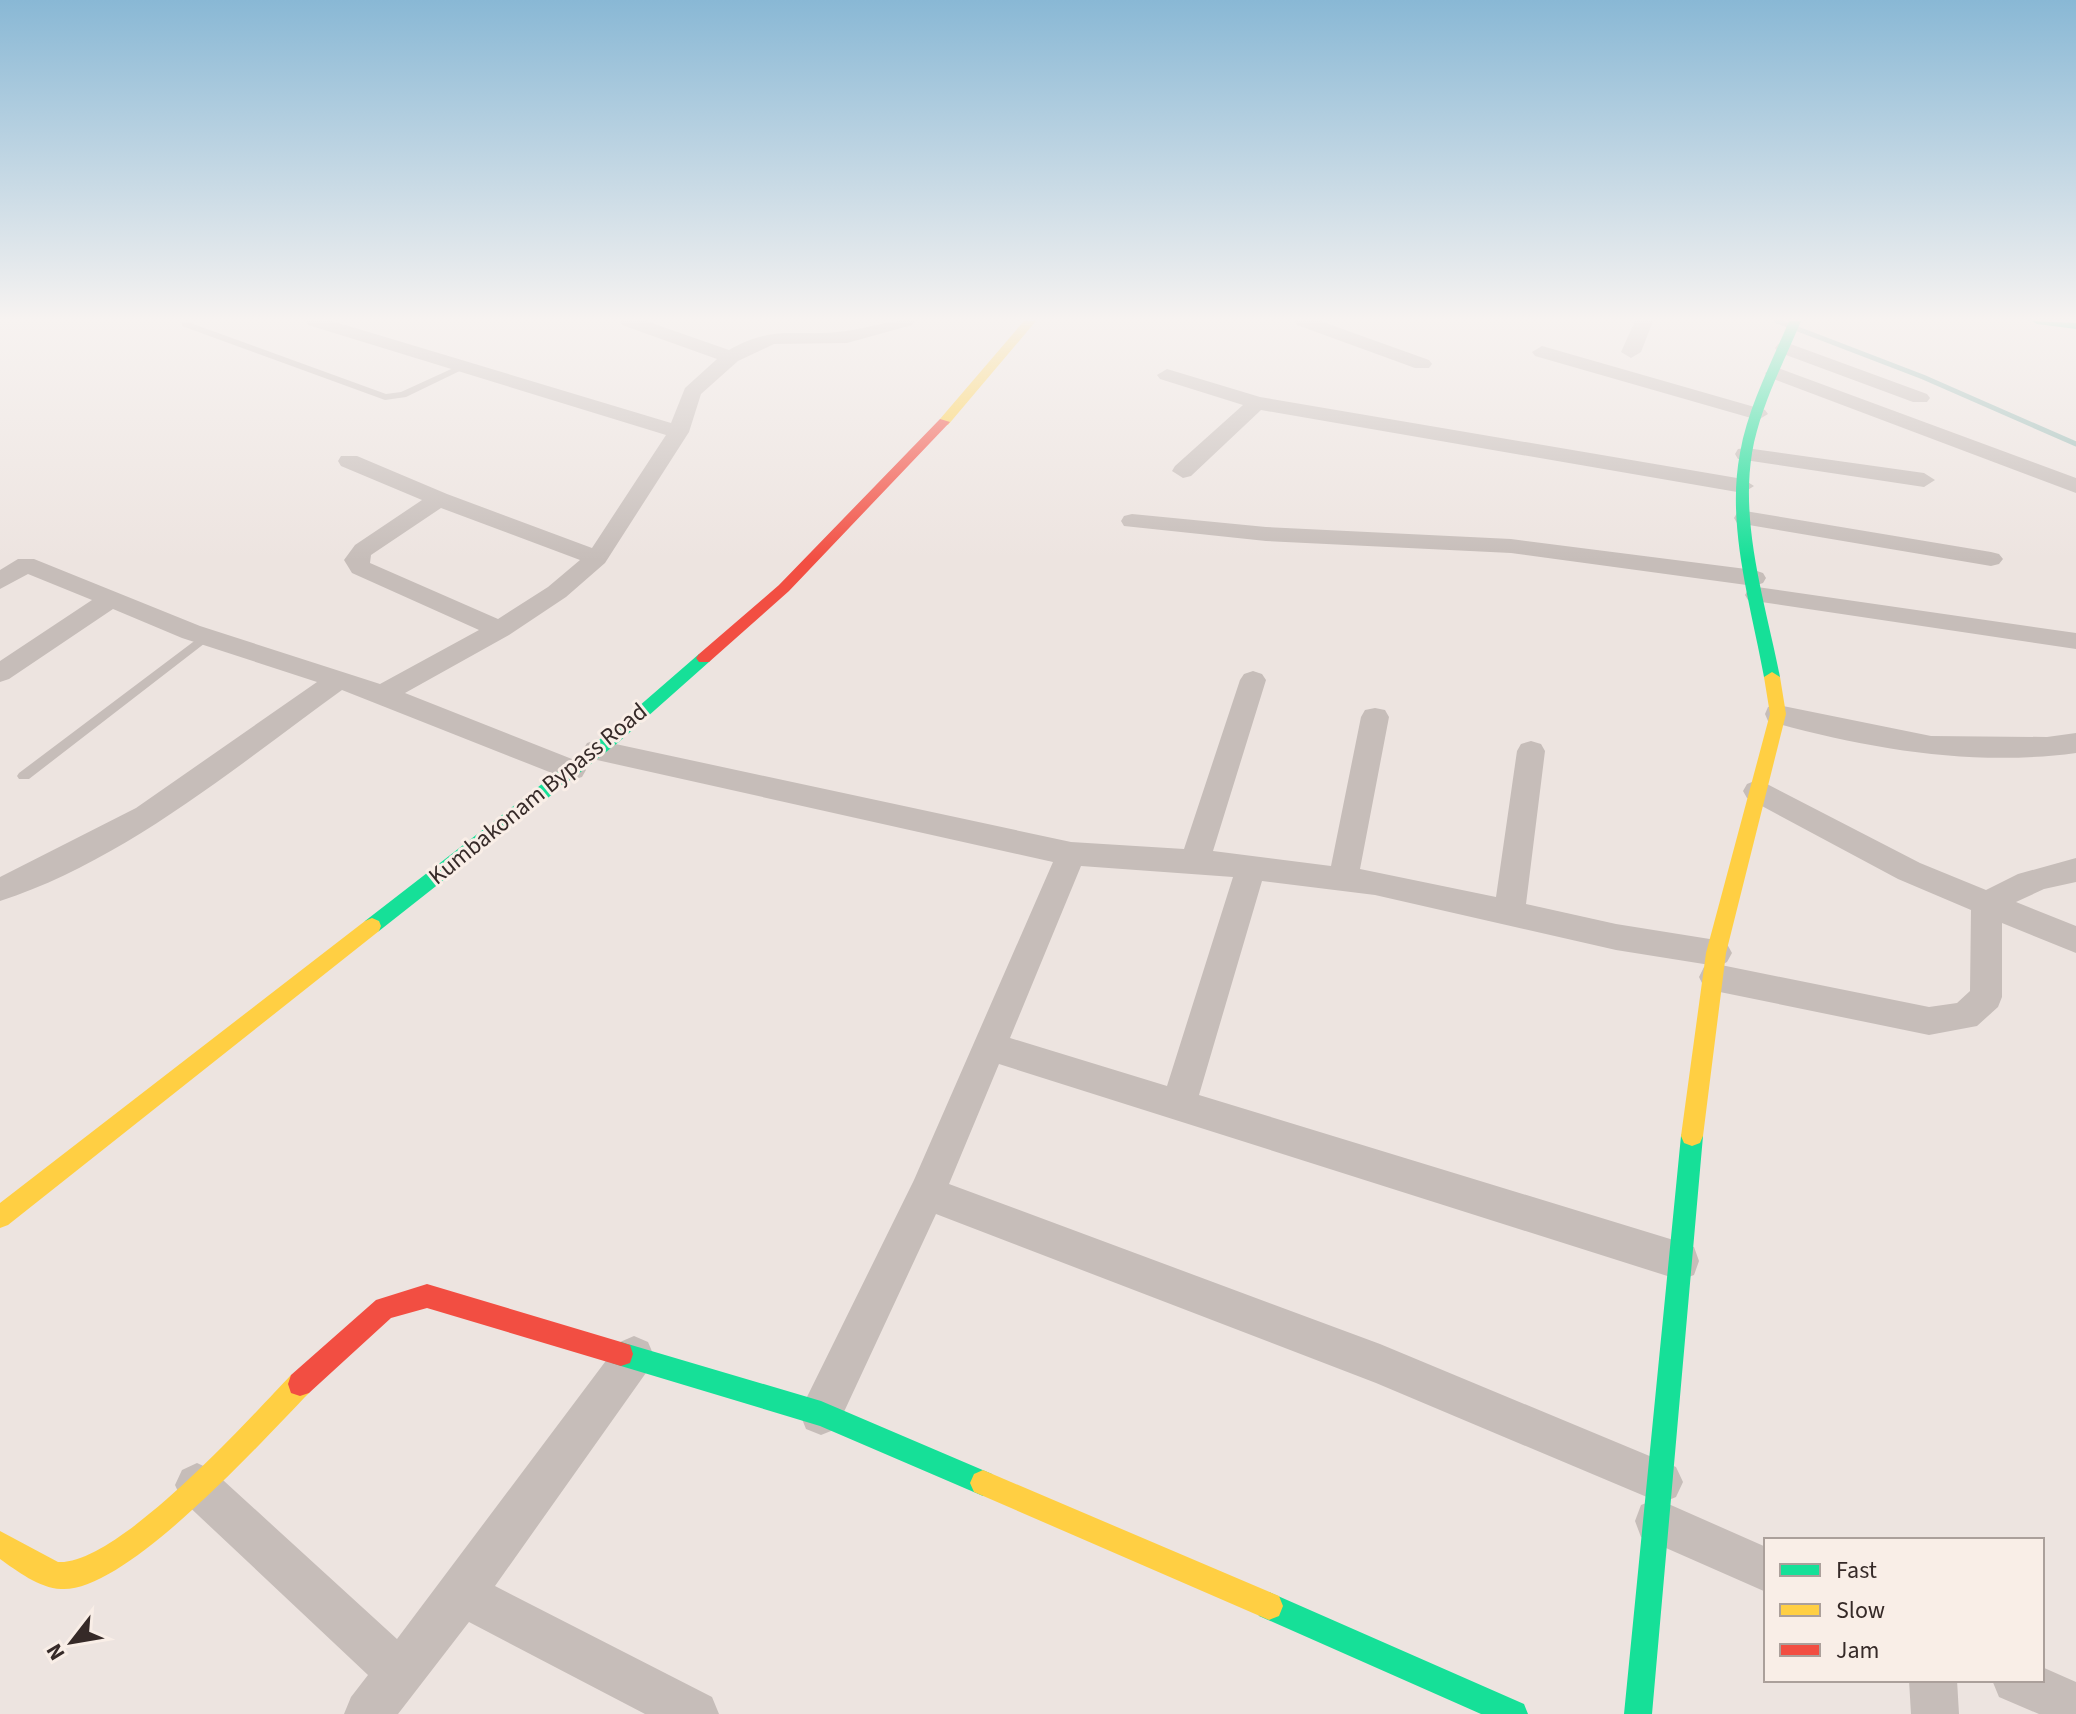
<svg xmlns="http://www.w3.org/2000/svg" width="2076" height="1714" viewBox="0 0 2076 1714" font-family="'Source Sans 3',sans-serif">
  <rect width="100%" height="100%" fill="#ede4e0"/>
  <g fill="none" stroke-linecap="round" stroke-linejoin="round">
    <!-- stream -->
    <path stroke="#9cbeb9" stroke-width="5" d="M1777,321L1923,377L2076,444"/>
    <!-- lane -->
    <path fill="#c6bdb9" fill-rule="evenodd" d="M182,322H188L386,394L401,392L460,365L468,367L406,397L385,400L182,326Z
      M205,633L209,634V640L29,779H19L17,776L19,773Z"/>
    <!-- street -->
    <path fill="#c6bdb9" fill-rule="evenodd" d="M306,321H332L671,423L685,388L717,359L622,325L620,321H646L729,350C775,323 799,338 846,331C870,328 890,319 914,321L912,325L847,343L774,344L738,361L701,394L689,432L605,563L566,597L509,635L405,693L582,763L586,770L582,777L572,780L562,777L342,690C237,766 124,861 0,901V877L136,808L317,682L182,638L113,609L9,679L0,682V661L92,600L28,574L0,589V570L18,559H34L200,626L380,684L479,630L352,573L344,560L355,545L422,500L341,466L338,461L341,456H357L447,494L592,548L666,435L308,325ZM441,508L580,560L548,587L498,619L370,563L371,555Z
      M1295,321H1320L1429,360L1432,364L1429,368H1415L1297,325Z
      M1635,321H1653L1641,352L1631,358L1621,352Z
      M1785,342L1927,394L1930,398L1927,402H1913L1778,352L1775,348L1778,344Z
      M1542,346L1765,410L1768,414L1758,420L1535,356L1532,352Z
      M1775,367L2076,478V493L1768,377L1765,373Z
      M1167,369L1260,397L1743,479L1754,486L1743,493L1261,410L1191,476L1183,478L1172,471L1175,466L1243,405L1160,379L1157,375Z
      M1746,448L1924,473L1935,480L1924,487L1738,459L1735,454L1738,449Z
      M1745,511L1991,552L1999,554L2003,559L1999,564L1991,566L1737,523L1734,518L1737,513Z
      M1132,514L1266,527L1511,539L1754,570L1763,573L1766,578L1763,583L1754,586L1511,553L1266,541L1124,526L1121,521L1124,516Z
      M1757,587L2076,633V649L1748,600L1745,595L1748,590Z
      M1253,671L1262,674L1266,680L1213,851L1331,866L1361,717L1365,710L1375,708L1385,710L1389,717L1360,869L1496,897L1517,751L1521,744L1531,741L1541,744L1545,751L1526,904L1616,924L1716,940L1727,944L1732,953L1727,962L1721,965L1929,1007L1957,1003L1970,991L1971,910L1898,879L1747,798L1743,791L1747,784L1757,780L1767,784L1920,863L1986,890L2018,874L2076,858V882L2044,889L2016,902L2076,926V953L2002,923V997L1998,1007L1977,1026L1929,1035L1715,991L1704,987L1699,977L1704,967L1710,965L1616,950L1375,895L1262,881L1199,1095L1680,1242L1694,1247L1699,1261L1694,1275L1680,1280L999,1064L949,1184L1380,1344L1676,1467L1683,1482L1676,1497L1664,1502L1766,1547V1592L1641,1537L1635,1521L1641,1505L1654,1500L1376,1383L936,1214L836,1429L821,1435L806,1429L800,1414L806,1399L914,1180L1053,862L597,760L587,757L583,750L587,743L597,740L1071,842L1184,849L1240,680L1244,674ZM1081,866L1233,877L1167,1086L1010,1038Z
      M1778,705L1931,736L2047,737L2076,733V753C1974,767 1867,749 1768,721L1765,714L1768,707Z
      M634,1336L648,1342L654,1356L648,1370L495,1586L712,1697L719,1714H645L469,1622L398,1714H344L351,1697L368,1675L182,1500L175,1485L182,1470L197,1463L212,1470L397,1639L620,1342Z
      M2042,1667L2076,1682V1714H2039L1999,1697L1992,1680H2042Z
      M1909,1680H1957L1959,1714H1911Z"/>
    <!-- fast -->
    <path fill="#16e098" fill-rule="evenodd" d="M1789,321H1801C1783,364 1760,407 1752,453C1740,527 1766,605 1780,677L1772,682L1764,677C1751,605 1726,526 1740,453C1748,407 1771,364 1789,321Z
      M2032,321L2076,323V329L2037,324Z
      M704,653L709,654L712,658L709,662L620,741L379,931L372,934L365,931L363,926L365,921L608,733L699,654Z
      M1692,1126L1700,1129L1703,1136L1652,1714H1624L1681,1136L1684,1129Z
      M621,1342L821,1401L992,1474L996,1483L992,1492L983,1496L820,1426L621,1366L612,1363L609,1354L612,1345Z
      M1269,1592L1524,1704L1528,1714H1481L1259,1616L1255,1606L1259,1596Z"/>
    <!-- slow -->
    <path fill="#ffcf43" fill-rule="evenodd" d="M1024,321H1036L948,425H940V419Z
      M1772,672L1780,677L1786,714L1726,953L1703,1136L1700,1143L1692,1146L1684,1143L1681,1136L1706,953L1770,714L1764,677Z
      M372,918L379,921L381,926L379,931L8,1225L0,1228V1203L365,921Z
      M300,1372L309,1375L312,1384L309,1393C264,1439 125,1594 61,1589C39,1588 17,1571 0,1559V1531L58,1562C117,1566 249,1419 291,1375Z
      M983,1470L1279,1596L1283,1606L1279,1616L1269,1620L974,1492L970,1483L974,1474Z"/>
    <!-- jam -->
    <path fill="#f24e42" fill-rule="evenodd" d="M940,419L950,422L789,591L709,662H699L696,658L699,654L779,585Z
      M427,1284L621,1342L630,1345L633,1354L630,1363L621,1366L427,1308L391,1318L309,1393L300,1396L291,1393L288,1384L291,1375L376,1300Z"/>
  </g>
  <!-- sky -->
  <linearGradient id="sky" x2="0" y2="1"><stop stop-color="#89b8d5"/><stop offset="0.57" stop-color="#f7f3f1"/><stop offset="1" stop-color="#f7f3f1" stop-opacity="0"/></linearGradient>
  <rect width="2076" height="560" fill="url(#sky)"/>
  <g text-anchor="middle" dominant-baseline="central" stroke-width="6" stroke-linejoin="round" paint-order="stroke">
    <!-- street labels -->
    <g font-size="24" fill="#362a28" stroke="#f9eee7">
      <text transform="translate(538 794) rotate(-39)">Kumbakonam Bypass Road</text>
    </g>
  </g>
  <!-- legend -->
  <rect x="1764" y="1538" width="280" height="144" fill="#f9eee7" stroke="#aba09b" stroke-width="2"/>
  <rect x="1780" y="1564" width="40" height="12" fill="#16e098" stroke="#aba09b" stroke-width="2"/>
  <text x="1836" y="1578" font-size="24" fill="#362a28">Fast</text>
  <rect x="1780" y="1604" width="40" height="12" fill="#ffcf43" stroke="#aba09b" stroke-width="2"/>
  <text x="1836" y="1618" font-size="24" fill="#362a28">Slow</text>
  <rect x="1780" y="1644" width="40" height="12" fill="#f24e42" stroke="#aba09b" stroke-width="2"/>
  <text x="1836" y="1658" font-size="24" fill="#362a28">Jam</text>
  <!-- north arrow -->
  <g transform="translate(72 1642) rotate(239)" stroke="#f9eee7" stroke-width="6" paint-order="stroke">
  <path d="M0-6L14 30L0 20L-14 30Z" fill="#362a28"/>
  <text y="-12" font-size="22" font-weight="bold" text-anchor="middle" fill="#362a28">N</text>
  </g>
</svg>
